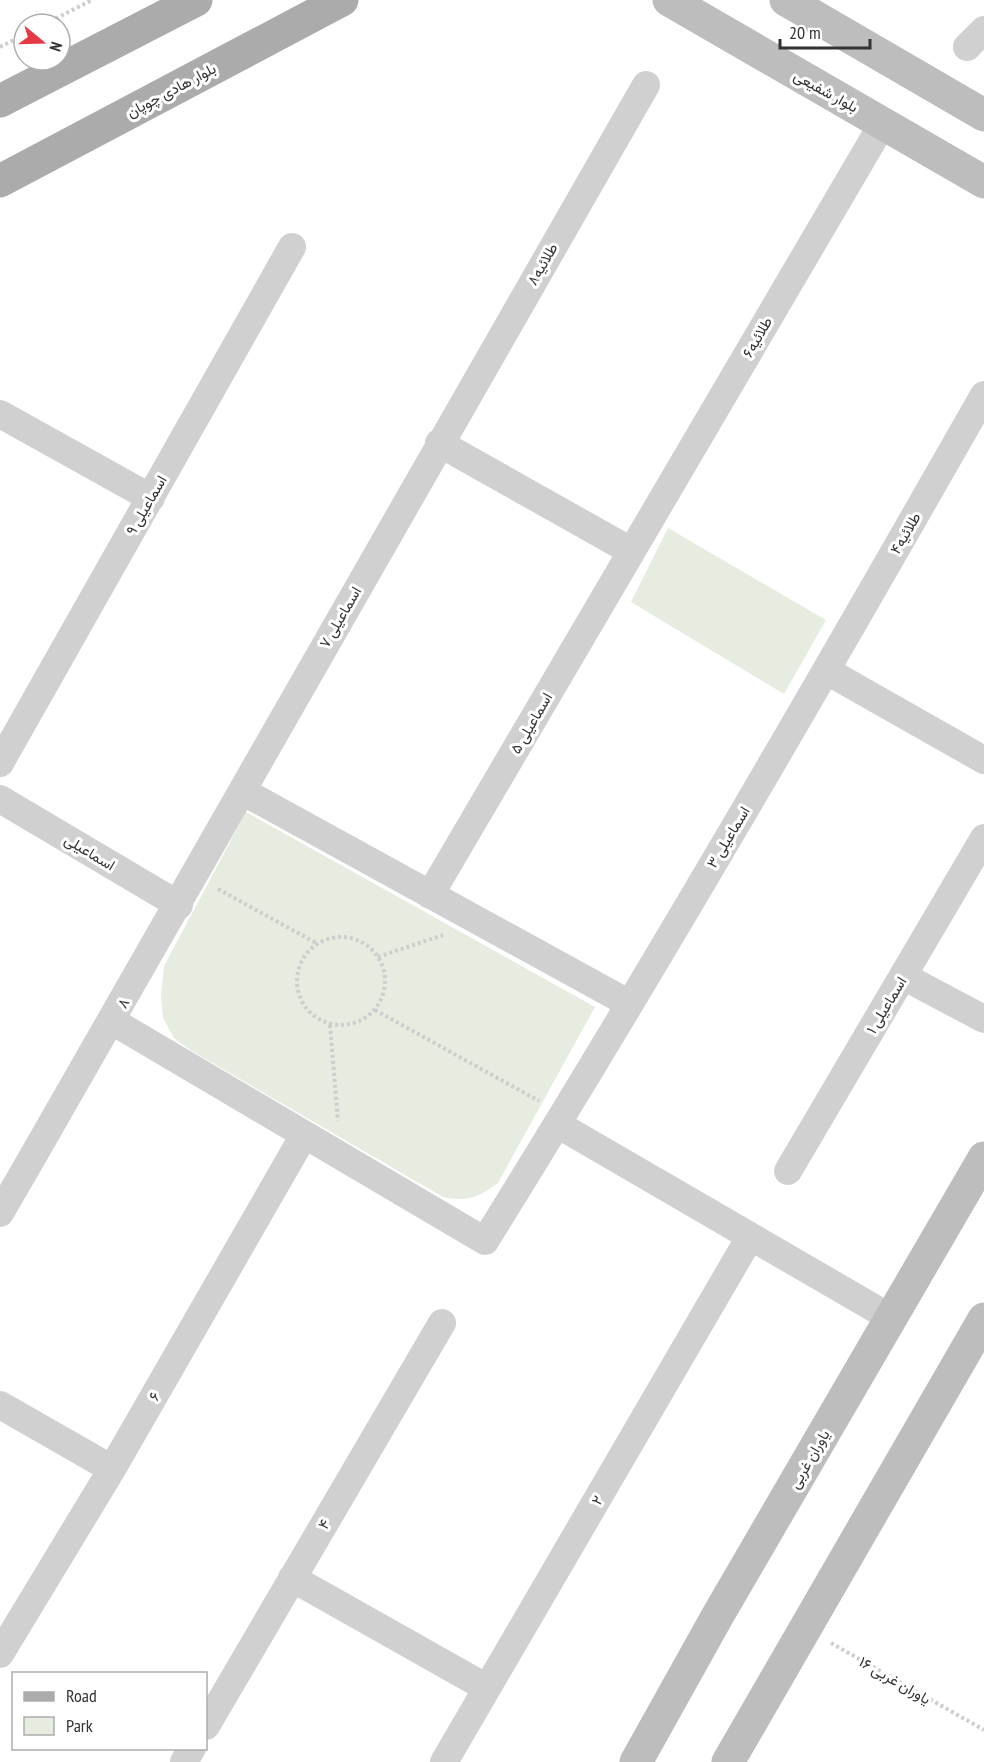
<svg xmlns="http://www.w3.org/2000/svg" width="984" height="1762" viewBox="0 0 984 1762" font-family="'PT Sans Narrow',Vazirmatn,sans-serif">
  <rect width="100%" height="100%" fill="#fff"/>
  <!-- green -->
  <path fill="#e6ecdf" d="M668,528L826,620L784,694L631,602Z
    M246,812L595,1007L498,1183C477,1198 468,1202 443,1197L190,1050L174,1038L163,1018L161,996L164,966Z"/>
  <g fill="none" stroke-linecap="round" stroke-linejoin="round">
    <!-- path -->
    <path stroke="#cdcdcd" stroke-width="4" stroke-dasharray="3 3" stroke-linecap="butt" d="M45,24L92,0
      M0,47L24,35
      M218,889L318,944
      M297 981a44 44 0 1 1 88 0a44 44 0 1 1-88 0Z
      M378,957L443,935
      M375,1010L539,1101
      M330,1025L338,1121
      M831,1643L984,1730"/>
    <!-- minor -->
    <path stroke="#d0d0d0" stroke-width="28" d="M967,47L984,30
      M0,414L151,498
      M439,443L631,551
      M827,671L984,760
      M0,763L292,247
      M242,791L628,1003
      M0,799L179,905
      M430,895L883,123
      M903,976L984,1019
      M112,1021L485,1241C658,963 822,679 984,395
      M557,1124L891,1318
      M788,1171L984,838
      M0,1213C218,839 429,461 646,85
      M0,1405L112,1469
      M292,1578L487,1688
      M0,1654L112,1469L304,1135
      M206,1726L442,1323
      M184,1762L192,1748
      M444,1762L750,1237"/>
    <!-- secondary -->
    <path stroke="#bdbdbd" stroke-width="33" d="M669,0L984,182
      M786,0L984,115
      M636,1762L718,1615L984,1158
      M728,1762L984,1319"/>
    <!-- primary -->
    <path stroke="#ababab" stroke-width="33" d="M0,101L196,0
      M0,181L342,0"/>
  </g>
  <g text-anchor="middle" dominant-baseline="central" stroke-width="6" stroke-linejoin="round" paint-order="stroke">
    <!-- street labels -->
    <g font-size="15" fill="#333" stroke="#fff">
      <text transform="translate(171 90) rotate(-28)">بلوار هادی چوپان</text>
      <text transform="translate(826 91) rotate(29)">بلوار شفیعی</text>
      <text transform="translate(542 264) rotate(-60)">طلائیه۸</text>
      <text transform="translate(757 337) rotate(-60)">طلائیه۶</text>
      <text transform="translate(146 505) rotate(-60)">اسماعیلی ۹</text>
      <text transform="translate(905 533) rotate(-60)">طلائیه۴</text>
      <text transform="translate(340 617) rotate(-60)">اسماعیلی ۷</text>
      <text transform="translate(531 723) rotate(-60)">اسماعیلی ۵</text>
      <text transform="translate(728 837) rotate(-59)">اسماعیلی ۳</text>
      <text transform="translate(90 852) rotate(31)">اسماعیلی</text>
      <text transform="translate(123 1003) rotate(-60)">۸</text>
      <text transform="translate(886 1005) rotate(-59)">اسماعیلی ۱</text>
      <text transform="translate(154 1396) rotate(-60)">۶</text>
      <text transform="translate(809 1459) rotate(-60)">یاوران غربی</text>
      <text transform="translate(597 1500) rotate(-60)">۲</text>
      <text transform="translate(324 1524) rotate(-60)">۴</text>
      <text transform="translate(895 1680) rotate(30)">۱۶ یاوران غربی</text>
    </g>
  </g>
  <!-- legend -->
  <rect x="12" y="1672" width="195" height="78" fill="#ffffff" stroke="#adadad" stroke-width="1.5"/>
  <rect x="24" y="1692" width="30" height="9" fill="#ababab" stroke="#adadad" stroke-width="1.5"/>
  <text x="66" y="1702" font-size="18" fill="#333333">Road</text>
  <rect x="24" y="1717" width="30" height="18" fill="#e6ecdf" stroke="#adadad" stroke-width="1.5"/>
  <text x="66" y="1732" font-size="18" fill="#333333">Park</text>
  <!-- north arrow -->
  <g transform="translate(42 42) rotate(109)"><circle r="28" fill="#ffffff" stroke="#adadad" stroke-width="1.5"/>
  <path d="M0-4.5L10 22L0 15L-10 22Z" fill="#e63946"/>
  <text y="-9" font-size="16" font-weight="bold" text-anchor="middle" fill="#333333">N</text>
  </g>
  <!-- scale -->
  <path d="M780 39v9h90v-9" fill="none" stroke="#333333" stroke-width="3"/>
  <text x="789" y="39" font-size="18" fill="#333333" stroke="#ffffff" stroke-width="4.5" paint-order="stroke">20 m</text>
</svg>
